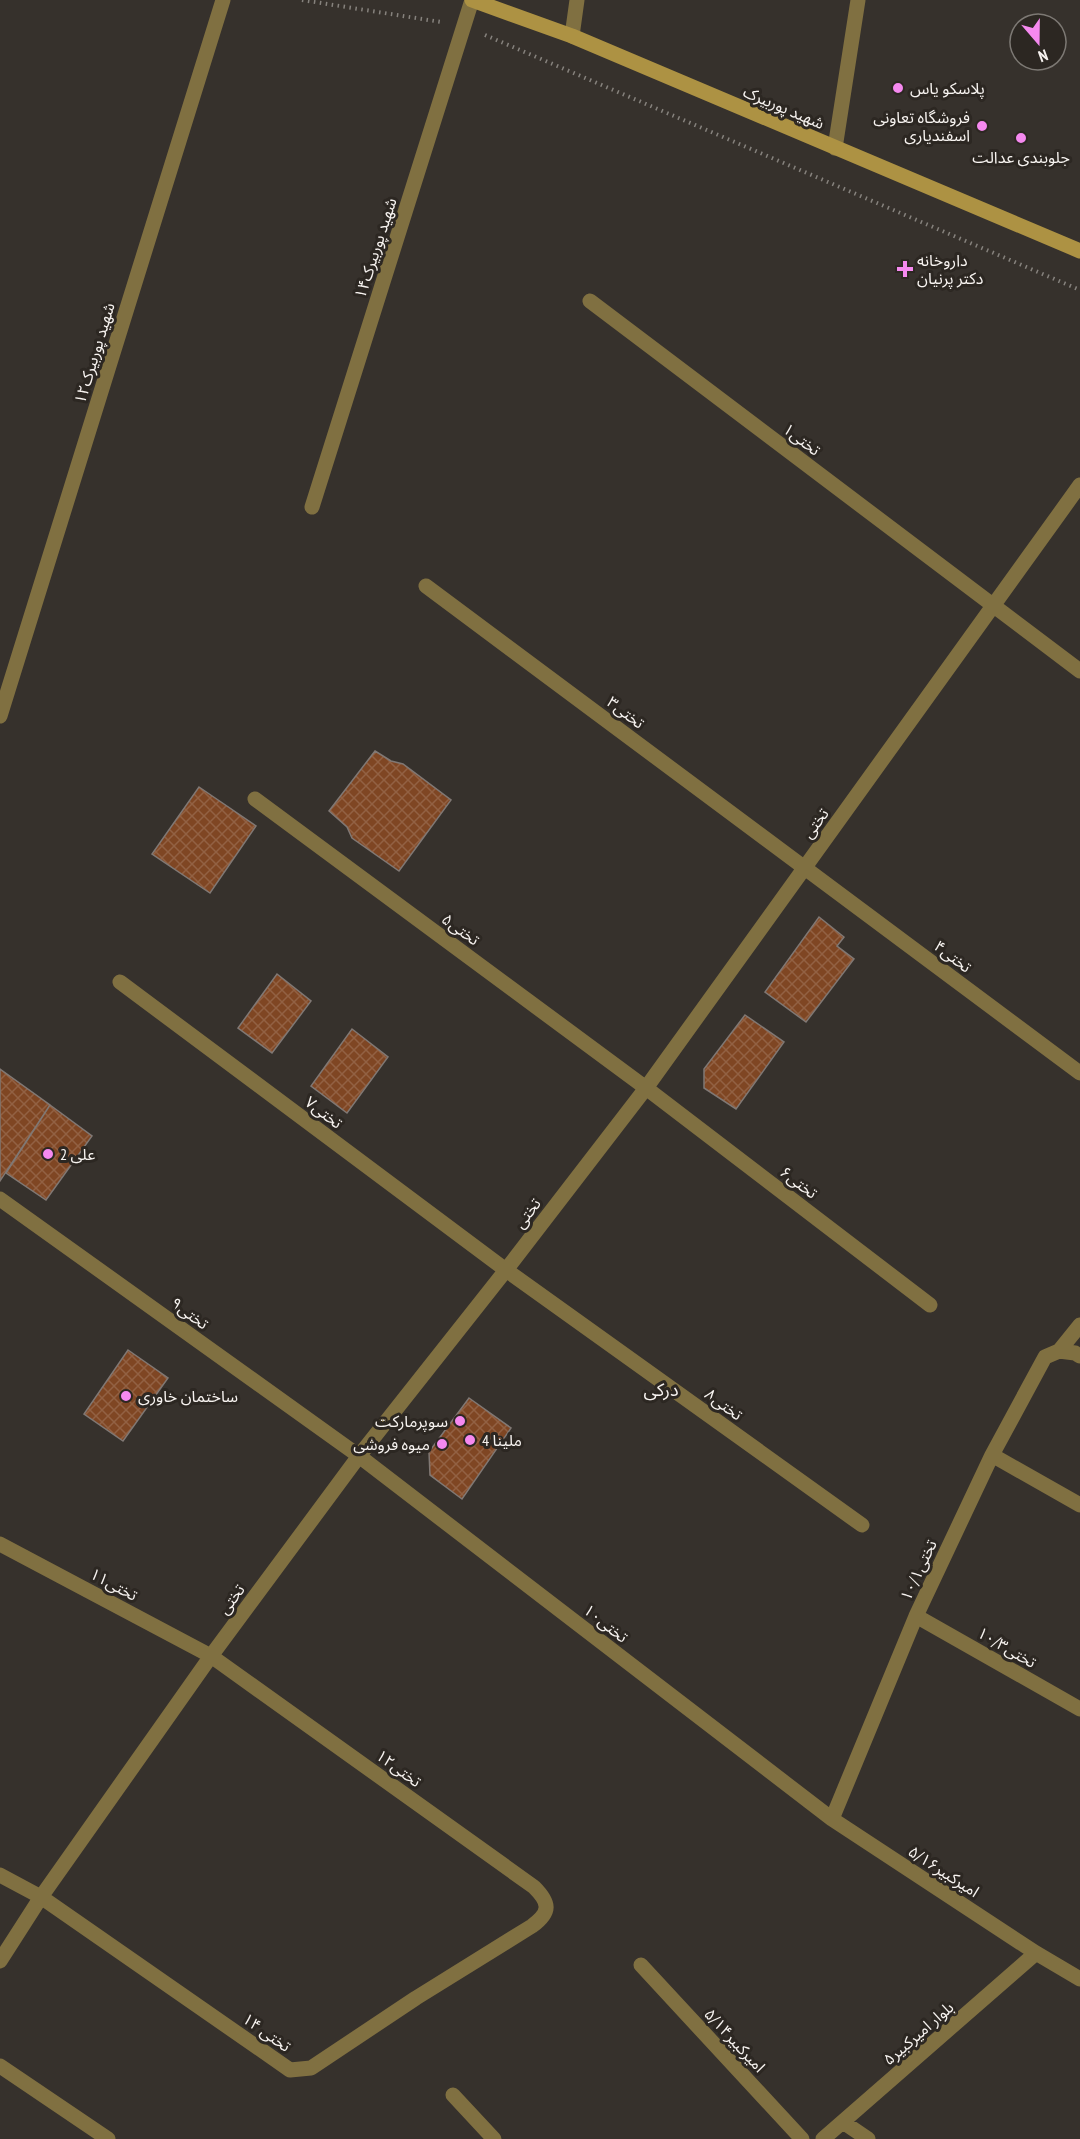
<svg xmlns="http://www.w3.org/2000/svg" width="1080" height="2139" viewBox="0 0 1080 2139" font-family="'PT Sans Narrow','Noto Sans Arabic',sans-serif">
  <defs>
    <pattern id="building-cross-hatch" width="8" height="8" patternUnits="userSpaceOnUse" patternTransform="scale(1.5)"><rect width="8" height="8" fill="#7f4623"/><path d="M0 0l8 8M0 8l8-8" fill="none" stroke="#926143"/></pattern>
  </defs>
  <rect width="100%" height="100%" fill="#36312c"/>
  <!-- building -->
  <path fill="url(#building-cross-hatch)" stroke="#807874" stroke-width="1.5" d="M375,751L391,761L403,764L451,800L399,871L352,838L347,827L329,811Z
    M199,787L256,826L210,893L152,854Z
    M819,917L844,937L837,946L854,959L806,1022L765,992Z
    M277,974L311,1001L272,1053L238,1028Z
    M745,1015L784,1042L736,1109L704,1088V1069Z
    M352,1029L388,1057L347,1113L311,1086Z
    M0,1069L50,1105L0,1181Z
    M50,1105L92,1136L46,1200L6,1173Z
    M128,1350L168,1378L123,1441L84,1414Z
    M469,1398L511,1428L462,1499L430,1475L429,1452Z"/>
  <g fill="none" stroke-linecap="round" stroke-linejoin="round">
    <!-- path -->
    <path stroke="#86827d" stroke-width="4" stroke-dasharray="1.5 4.5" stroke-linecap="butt" d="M302,0L441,22
      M485,35L1080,290"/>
    <!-- street -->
    <path stroke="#807041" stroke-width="15" d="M572,36L577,0
      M835,148L858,0
      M590,301L1080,671
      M312,507L472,0
      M426,586L1080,1073
      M0,716L223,0
      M255,799L646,1088L930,1305
      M120,982L506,1270L862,1525
      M0,1199L359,1456L832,1819L1036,1953L1080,1979
      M1059,1351L1075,1353L1080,1356
      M992,1455L1080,1505
      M0,1544L211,1656L534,1887C550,1903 551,1912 532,1926L416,1998L311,2068L290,2070L41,1897L0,1875
      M916,1616L1080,1709
      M832,1819L916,1616L992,1455L1045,1357L1059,1351L1080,1325
      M0,1961L41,1897L211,1656L359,1456L506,1270L646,1088L1080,485
      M641,1965L802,2139
      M0,2066L108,2139
      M453,2095L494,2139
      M843,2122L868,2139
      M823,2139L1036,1953"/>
    <!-- secondary -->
    <path stroke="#ad9243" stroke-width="15" d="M472,0L572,36L1080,251"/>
  </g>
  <!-- markers -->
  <g fill="#f589ef" stroke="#2c2722" stroke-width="2">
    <circle cx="898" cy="88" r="6"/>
    <circle cx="982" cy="126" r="6"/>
    <circle cx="1021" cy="138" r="6"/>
    <path d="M902 260h6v6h6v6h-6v6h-6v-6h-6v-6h6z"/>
    <circle cx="48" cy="1154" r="6"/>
    <circle cx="126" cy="1396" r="6"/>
    <circle cx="460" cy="1421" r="6"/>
    <circle cx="470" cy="1440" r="6"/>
    <circle cx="442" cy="1444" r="6"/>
  </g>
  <g text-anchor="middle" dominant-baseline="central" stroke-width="6" stroke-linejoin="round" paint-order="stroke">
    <!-- poi labels -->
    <g font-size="16" fill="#f7f3f0" stroke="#2c2722" text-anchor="start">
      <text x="910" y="88">پلاسکو یاس</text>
      <text x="970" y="117" text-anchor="end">فروشگاه تعاونی<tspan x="970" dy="18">اسفندیاری</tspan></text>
      <text x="1021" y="157" text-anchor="middle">جلوبندی عدالت</text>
      <text x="917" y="260">داروخانه<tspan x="917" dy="18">دکتر پرنیان</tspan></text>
      <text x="60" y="1154">علی 2</text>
      <text x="138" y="1396">ساختمان خاوری</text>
      <text x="448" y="1421" text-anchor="end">سوپرمارکت</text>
      <text x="482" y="1440">ملینا 4</text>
      <text x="430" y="1444" text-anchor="end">میوه فروشی</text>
    </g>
    <!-- street labels -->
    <g font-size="16" fill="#f7f3f0" stroke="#2c2722">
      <text transform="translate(784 107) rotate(23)">شهید پوربیرک</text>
      <text transform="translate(375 248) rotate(-72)">شهید پوربیرک۱۴</text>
      <text transform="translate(94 353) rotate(-73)">شهید پوربیرک۱۲</text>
      <text transform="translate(802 439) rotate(37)">تختی۱</text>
      <text transform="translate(626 712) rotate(37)">تختی۳</text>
      <text transform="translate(815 823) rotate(-54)">تختی</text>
      <text transform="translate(461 929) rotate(36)">تختی۵</text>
      <text transform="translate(953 956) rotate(37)">تختی۴</text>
      <text transform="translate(324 1112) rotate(37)">تختی۷</text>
      <text transform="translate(799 1182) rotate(37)">تختی۶</text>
      <text transform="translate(527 1213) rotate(-53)">تختی</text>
      <text transform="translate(190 1313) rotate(36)">تختی۹</text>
      <text transform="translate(724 1404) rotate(36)">تختی۸</text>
      <text transform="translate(918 1570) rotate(-65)">تختی۱۰/۱</text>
      <text transform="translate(114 1584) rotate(28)">تختی۱۱</text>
      <text transform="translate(231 1599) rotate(-54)">تختی</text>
      <text transform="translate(606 1623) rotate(38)">تختی۱۰</text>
      <text transform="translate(1007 1647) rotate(30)">تختی۱۰/۳</text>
      <text transform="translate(399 1768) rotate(36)">تختی۱۲</text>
      <text transform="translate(944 1871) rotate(33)">امیرکبیر۵/۱۶</text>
      <text transform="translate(267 2032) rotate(35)">تختی ۱۴</text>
      <text transform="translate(918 2033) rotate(-41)">بلوار امیرکبیر۵</text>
      <text transform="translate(735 2040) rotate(47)">امیرکبیر۵/۱۴</text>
    </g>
    <!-- neighbourhood labels -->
    <g font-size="18" fill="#f7f3f0" stroke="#2c2722">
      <text x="661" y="1389">درکی</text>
    </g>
  </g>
  <!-- north arrow -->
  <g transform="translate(1038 42) rotate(160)"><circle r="28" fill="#2c2722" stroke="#7d7974" stroke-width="1.5"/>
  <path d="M0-4.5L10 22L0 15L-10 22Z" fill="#f589ef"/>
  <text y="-9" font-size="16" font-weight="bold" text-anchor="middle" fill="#f7f3f0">N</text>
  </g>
</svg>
